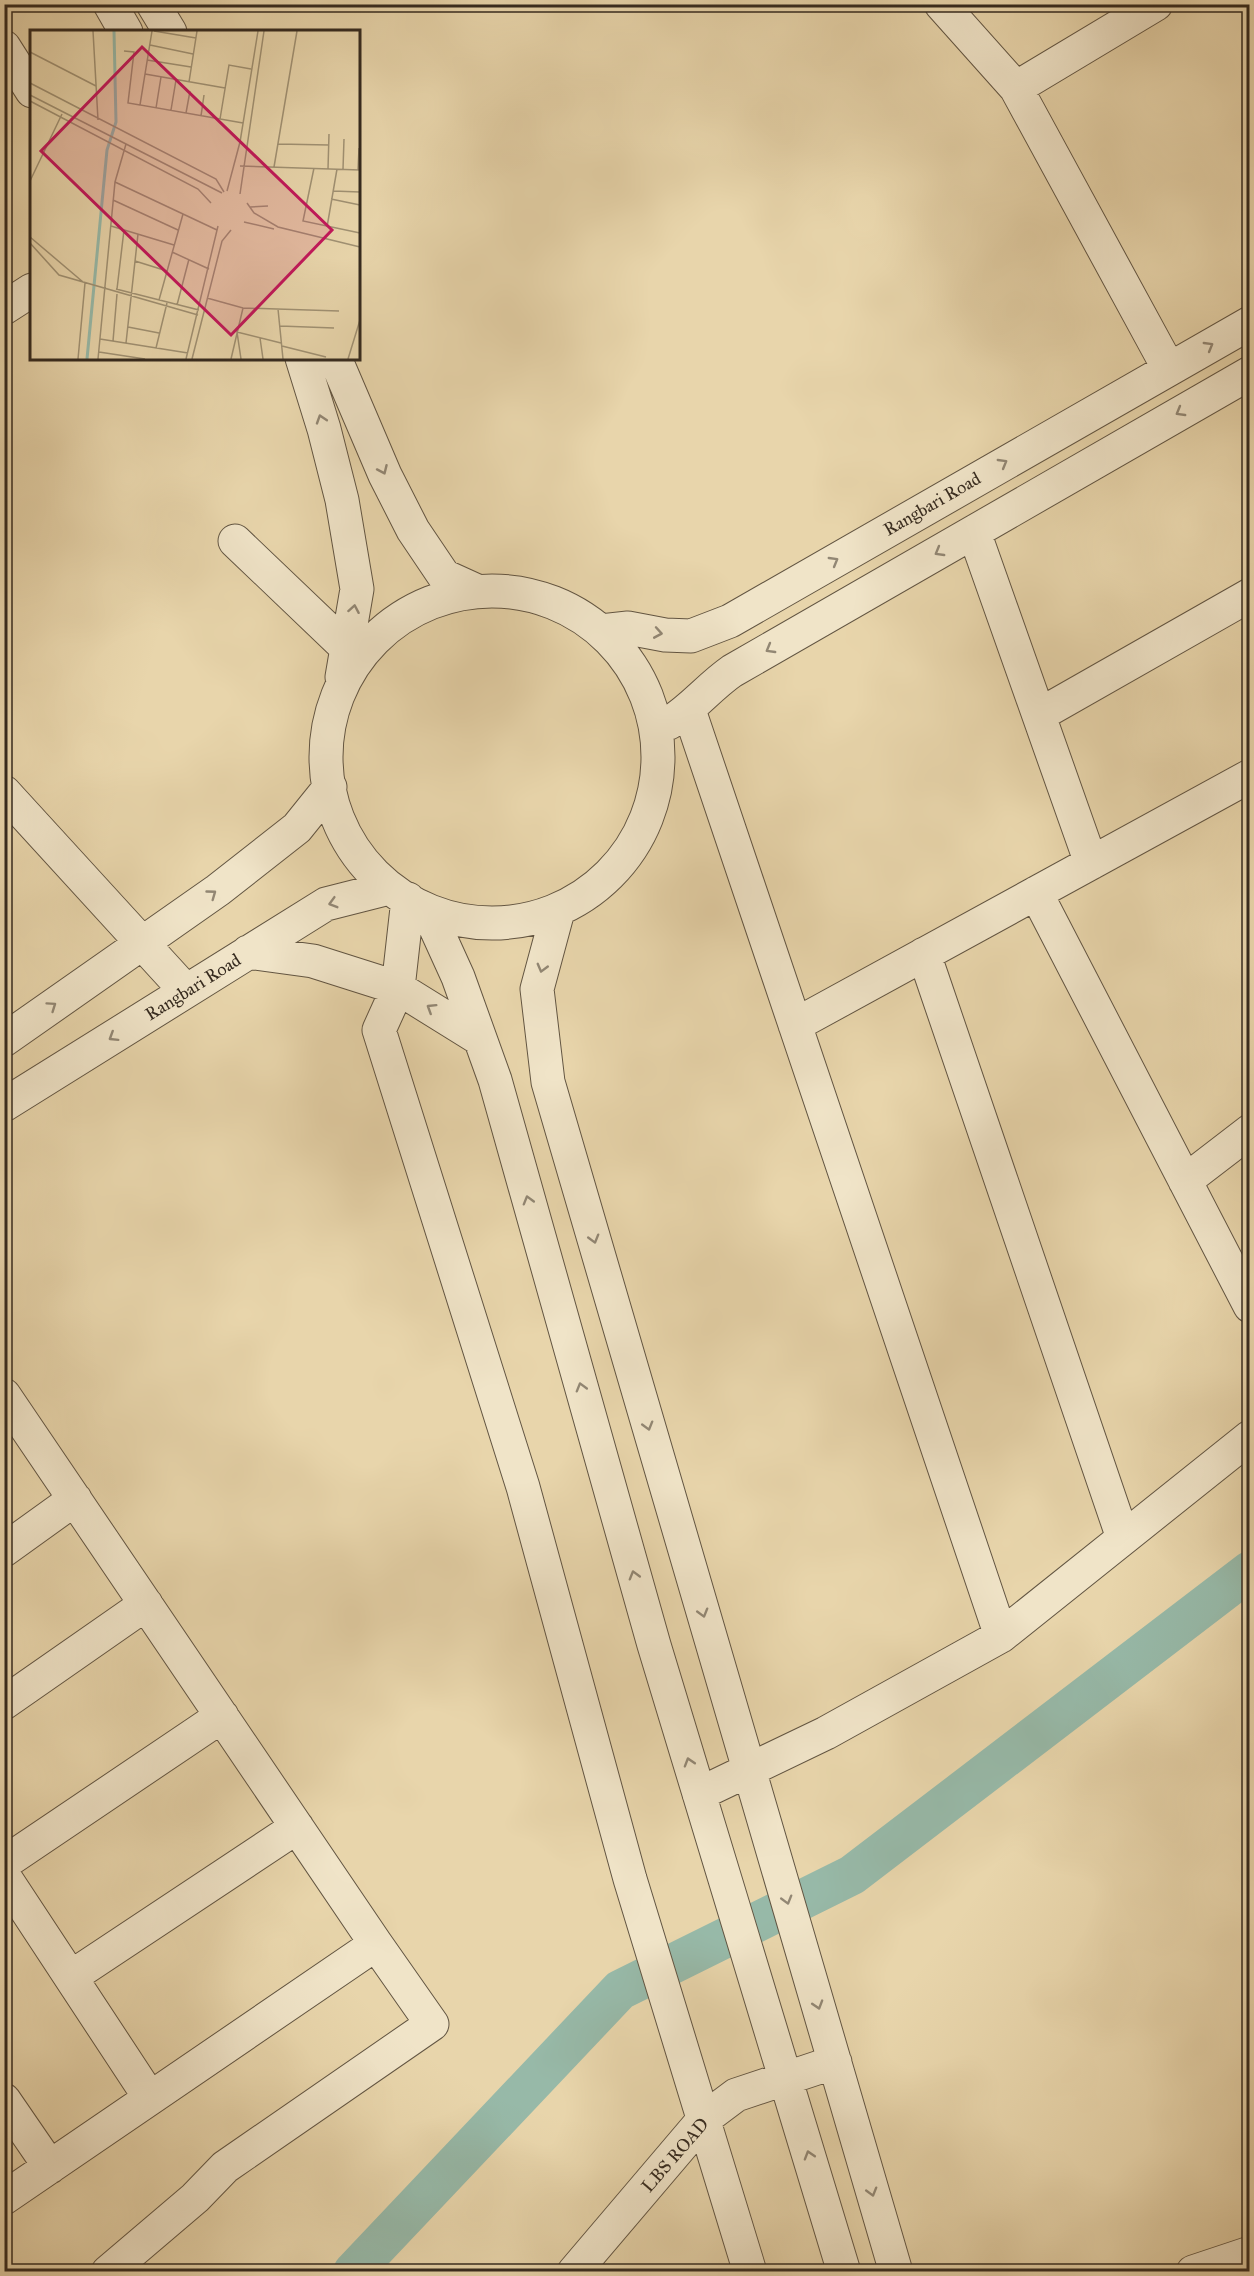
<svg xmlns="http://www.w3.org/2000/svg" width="1254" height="2276" viewBox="0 0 1254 2276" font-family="'IM FELL Great Primer',serif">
  <rect width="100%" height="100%" fill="#e8d5ab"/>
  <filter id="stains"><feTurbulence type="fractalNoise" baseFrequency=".00333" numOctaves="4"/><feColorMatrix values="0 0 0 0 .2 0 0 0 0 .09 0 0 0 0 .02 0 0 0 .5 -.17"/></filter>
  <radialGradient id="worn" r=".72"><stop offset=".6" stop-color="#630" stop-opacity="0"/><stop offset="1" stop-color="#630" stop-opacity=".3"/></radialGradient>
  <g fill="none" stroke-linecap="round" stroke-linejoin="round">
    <!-- canal -->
    <path stroke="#97b9a8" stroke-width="40" d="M353,2272L620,1990L852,1875L1250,1571"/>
    <defs>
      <path id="minor" d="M110,4L126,32
        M153,4L170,32
        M941,4L1016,88L1169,369
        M4,47L32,91
        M1016,88L1156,4
        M4,308L32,290
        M302,358L324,429L342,500L357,589L342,677
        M335,358L385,475L413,530L444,576L477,591
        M974,532L1091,863
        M235,541L347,648
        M326 757a166 166 0 1 1 332 0a166 166 0 1 1-332 0Z
        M601,631L628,628L665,635L691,636L730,621L1250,323
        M689,710L1001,1636
        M1039,715L1250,595
        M669,723C693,708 709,687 732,671L1250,373
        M4,792L186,991
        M1036,893L1250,1306
        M408,899L398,988L379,1030L523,1487L630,1879L750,2272
        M428,911L458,977L495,1080L654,1645L844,2272
        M558,911L537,989L548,1082L896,2272
        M248,952L313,961L398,988L480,1039
        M924,954L1123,1538
        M795,1025L1250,776
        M4,1040L218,890L297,828L330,787
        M4,1105L326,904L389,888
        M1185,1181L1250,1131
        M4,1395L376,1944L4,2198
        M4,1550L75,1499
        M4,1703L146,1604
        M699,1794L826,1733L1001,1636L1250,1437
        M4,1863L222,1716
        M4,1876L150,2098
        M71,1977L297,1827
        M4,2100L50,2167
        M108,2272L195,2198L225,2167L432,2024L376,1944
        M574,2272L704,2119L736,2095L835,2062
        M1193,2272L1250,2253"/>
    </defs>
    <!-- minor casing -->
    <use href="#minor" stroke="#625542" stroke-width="35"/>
    <!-- minor -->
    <use href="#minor" stroke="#f0e4c8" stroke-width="33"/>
  </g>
  <!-- one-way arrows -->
  <defs><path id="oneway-chevron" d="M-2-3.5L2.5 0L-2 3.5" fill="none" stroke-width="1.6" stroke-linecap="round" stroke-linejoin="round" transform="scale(1.5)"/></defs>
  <g stroke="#928774">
    <use href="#oneway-chevron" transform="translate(1209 346) rotate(-30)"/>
    <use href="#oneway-chevron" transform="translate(1180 412) rotate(150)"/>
    <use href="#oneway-chevron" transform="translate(321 419) rotate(-108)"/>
    <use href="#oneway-chevron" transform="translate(1003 463) rotate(-30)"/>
    <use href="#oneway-chevron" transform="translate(383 470) rotate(66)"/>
    <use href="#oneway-chevron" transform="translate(939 552) rotate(150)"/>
    <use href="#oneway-chevron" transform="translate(834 561) rotate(-30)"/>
    <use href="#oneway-chevron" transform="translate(354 609) rotate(-80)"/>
    <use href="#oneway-chevron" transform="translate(658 633) rotate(10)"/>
    <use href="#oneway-chevron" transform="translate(770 649) rotate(150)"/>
    <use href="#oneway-chevron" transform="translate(212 894) rotate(-36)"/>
    <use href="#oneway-chevron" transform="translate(333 903) rotate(164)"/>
    <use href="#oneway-chevron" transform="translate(542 968) rotate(105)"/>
    <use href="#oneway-chevron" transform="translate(52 1006) rotate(-35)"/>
    <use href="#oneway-chevron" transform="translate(431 1008) rotate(-148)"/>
    <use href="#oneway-chevron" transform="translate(113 1037) rotate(148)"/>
    <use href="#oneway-chevron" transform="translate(528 1200) rotate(-106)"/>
    <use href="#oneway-chevron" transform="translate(594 1239) rotate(74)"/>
    <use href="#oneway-chevron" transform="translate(581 1387) rotate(-106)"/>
    <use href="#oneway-chevron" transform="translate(648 1426) rotate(74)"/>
    <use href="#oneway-chevron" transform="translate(634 1575) rotate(-106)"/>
    <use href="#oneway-chevron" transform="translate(703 1613) rotate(74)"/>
    <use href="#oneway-chevron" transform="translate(689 1762) rotate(-107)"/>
    <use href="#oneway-chevron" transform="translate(787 1900) rotate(74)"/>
    <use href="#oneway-chevron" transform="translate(818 2005) rotate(73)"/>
    <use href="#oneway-chevron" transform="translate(809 2155) rotate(-107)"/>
    <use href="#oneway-chevron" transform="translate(872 2192) rotate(74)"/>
  </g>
  <g text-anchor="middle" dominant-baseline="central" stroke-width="6" stroke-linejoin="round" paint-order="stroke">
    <!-- street labels -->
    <g font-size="18" fill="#352a1f" stroke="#f0e4c8">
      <text transform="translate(932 504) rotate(-30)">Rangbari Road</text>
      <text transform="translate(193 987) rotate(-32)">Rangbari Road</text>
      <text transform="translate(675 2155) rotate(-49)">LBS ROAD</text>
    </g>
  </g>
  <!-- overview -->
  <g transform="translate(30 30)">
    <rect width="330" height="330" fill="#e8d5ab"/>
    <path fill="none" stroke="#97b9a8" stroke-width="3" d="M57,329L77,120L86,92L84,1"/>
    <path fill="none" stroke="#a09173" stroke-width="1.5" d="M63,1L68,90M122,1L110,75L213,93M124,1L166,8M120,15L163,24M94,21L104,22L98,73L110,75M0,22L66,56M117,30L161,37M115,44L195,58M159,52L167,1M0,53L186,149L194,162M0,65L192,163M0,71L168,159L181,173M126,78L131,47M141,80L146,50M156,83L160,61M171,86L174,65M190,89L199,35L221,39M248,114L299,115M210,136L330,140M244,137L267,1M284,138L273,191L330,203M298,139L299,104M313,139L314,109M328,140L329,118M0,151L32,84M85,152L187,200M197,161L210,112L228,1M303,161L330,162M210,164L234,1M301,169L330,175M83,170L148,200M217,173L224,183L248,197L330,217M220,177L238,176M214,192L244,199M81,196L144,215M297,197L307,139M0,207L53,252M0,213L29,245L168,285M142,222L179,239M105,231L137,241M86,259L169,280M87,259L94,200M177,268L213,278L309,281M129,270L153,184M147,275L159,229M248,279L253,329M250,296L304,298M98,297L129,303M230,308L233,329M70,309L158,323M83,311L87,264M96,313L108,204M252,316L296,327M126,318L137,273M69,322L115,329M48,329L55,253M68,329L85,152L96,114M156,329L188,196M162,329L192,211L201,200M201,329L213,278M211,329L207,302L251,313M318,329L330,290"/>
    <path fill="#c2185b" fill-opacity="0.15" stroke="#c2185b" stroke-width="3" d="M112,17L302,200L201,305L11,121Z"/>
    <rect width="330" height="330" fill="none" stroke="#352a1f" stroke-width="3"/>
  </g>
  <!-- margin -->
  <rect width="1254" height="2276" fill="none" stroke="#e8d5ab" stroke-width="24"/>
  <rect x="6" y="6" width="1242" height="2264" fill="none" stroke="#352a1f" stroke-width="3"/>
  <rect x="12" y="12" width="1230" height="2252" fill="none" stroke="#352a1f" stroke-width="1.5"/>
  <rect width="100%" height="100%" filter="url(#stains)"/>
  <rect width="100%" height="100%" fill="url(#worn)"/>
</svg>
